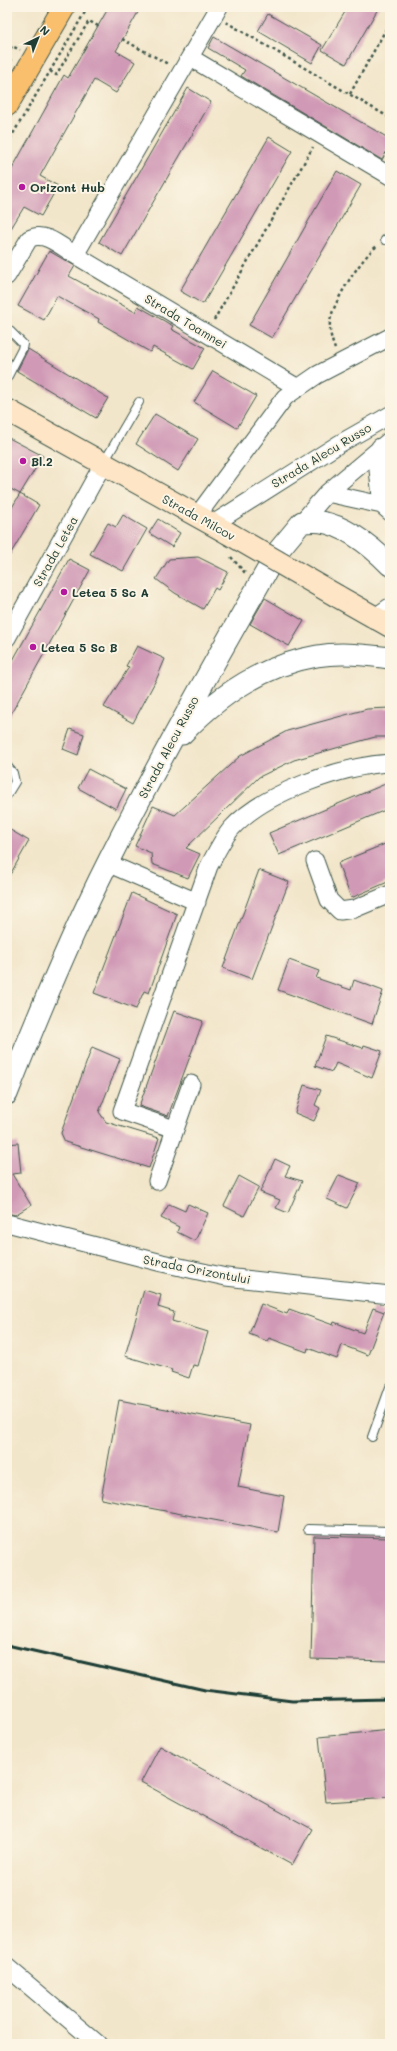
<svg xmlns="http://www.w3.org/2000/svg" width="397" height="2051" viewBox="0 0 397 2051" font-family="Mali,sans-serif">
  <rect width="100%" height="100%" fill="#fcf5e5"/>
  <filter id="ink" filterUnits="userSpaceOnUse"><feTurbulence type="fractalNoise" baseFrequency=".025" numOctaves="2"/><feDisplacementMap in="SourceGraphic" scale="8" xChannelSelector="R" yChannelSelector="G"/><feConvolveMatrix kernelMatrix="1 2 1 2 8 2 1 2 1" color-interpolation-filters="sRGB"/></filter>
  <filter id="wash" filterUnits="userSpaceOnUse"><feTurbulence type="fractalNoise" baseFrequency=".012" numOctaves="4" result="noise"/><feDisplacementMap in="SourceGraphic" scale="16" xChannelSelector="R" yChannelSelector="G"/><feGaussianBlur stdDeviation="0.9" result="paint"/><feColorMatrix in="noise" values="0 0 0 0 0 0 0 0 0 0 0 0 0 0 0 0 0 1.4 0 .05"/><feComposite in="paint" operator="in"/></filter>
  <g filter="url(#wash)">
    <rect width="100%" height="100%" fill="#f2e6ca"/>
    <g id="blocks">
      <!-- building -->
      <path fill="#d09ab6" d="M109,7H141L116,51L135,62L116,93L94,80L40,176L58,186L41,216L24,207L7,235V178L64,75L68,78Z
        M348,7H379L346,64L322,50Z
        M268,14L322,45L312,63L258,31Z
        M214,37L390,139V145L382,160L241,76L245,70L208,48Z
        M188,88L211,102L122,256L99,242Z
        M269,137L292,151L203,304L180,291Z
        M337,171L361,185L272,338L249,325Z
        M49,251L75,266L69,276L135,312L138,306L173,326L171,329L205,348L193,369L153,347L150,352L98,322L99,319L57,296L44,320L18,306Z
        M28,349L108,398L96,418L17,371Z
        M213,371L256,396L237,428L194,402Z
        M155,414L198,439L178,471L136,444Z
        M7,437L43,456L20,494L7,487Z
        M20,494L39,505L7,560V516Z
        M123,515L147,529L123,571L90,554L108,523L116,527Z
        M158,519L180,533L172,547L149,533Z
        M198,557L228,572L218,590L215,588L203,609L175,593L156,579L169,559Z
        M69,559L90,570L7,721V671Z
        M265,598L304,621L289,646L250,624Z
        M137,646L165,659L157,678L133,723L104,707L129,667L126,666Z
        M390,708V737H375L294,760L259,777L186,848L200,854L188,878L152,864L151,853L135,846L153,806L175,815L240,756L287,731L367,709Z
        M70,729L84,734L78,755L63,749Z
        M88,769L126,789L116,809L78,788Z
        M390,782V808L279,855L269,833Z
        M7,828L29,841L7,880Z
        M390,842V881L351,898L338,863Z
        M259,870L289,882L252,979L223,968Z
        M132,893L177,914L149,993L144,991L136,1009L94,993Z
        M289,960L319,971L316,978L351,990L354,980L383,991L372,1024L278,990Z
        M174,1011L203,1021L168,1116L139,1106Z
        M326,1036L363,1048L364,1045L382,1051L372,1078L336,1063L332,1072L315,1066Z
        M92,1047L120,1059L99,1112L106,1122L159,1138L149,1168L65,1142L61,1133Z
        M304,1085L321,1090L315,1105L320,1108L314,1121L295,1113Z
        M18,1143L21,1173L12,1174L31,1205L15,1215L7,1213V1144Z
        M275,1159L290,1166L285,1176L302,1181L288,1213L276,1208L280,1200L260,1192Z
        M339,1175L360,1183L347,1208L327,1199Z
        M239,1176L259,1187L244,1216L224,1206Z
        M169,1204L185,1211L188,1204L208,1213L195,1241L177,1232L179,1227L161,1218Z
        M144,1290L161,1295L158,1307L174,1312L172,1321L208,1332L198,1366L193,1365L189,1378L171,1372L172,1370L125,1356Z
        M261,1304L287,1314L289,1309L333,1325L334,1322L363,1333L373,1308L384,1312L368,1355L342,1345L337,1359L308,1348L307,1352L269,1338L267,1341L249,1334Z
        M119,1400L250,1425L238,1487L284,1496L278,1532L101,1499Z
        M314,1536L390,1538V1661L311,1659Z
        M390,1730V1798L326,1802L319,1737Z
        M160,1746L312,1829L292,1865L141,1782Z"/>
    </g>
  </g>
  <g filter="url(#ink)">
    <use href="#blocks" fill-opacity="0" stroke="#3f564a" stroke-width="1"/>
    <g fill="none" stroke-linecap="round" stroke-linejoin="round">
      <defs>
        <path id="service" d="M385,240L390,236
          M7,328L23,344L22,349L7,378
          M103,464L139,402
          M7,766L13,773L15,782L7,795
          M372,1437L390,1387
          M308,1529L390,1531"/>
        <path id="minor" d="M219,7L75,255L298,388
          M191,58L390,176
          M7,276L29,239C44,230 62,247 75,255
          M380,447L378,470L382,505
          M327,493L382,505L390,512
          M197,516L285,397L317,375L390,337
          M302,522L327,493L390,440
          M213,524L339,444L390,415
          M7,638L103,464
          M315,861L329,900L340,911L354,909L390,894
          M107,863L197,902
          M174,1129L122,1111L209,866C216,853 222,840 231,829C264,792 342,766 390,763
          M157,1181L191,1084
          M7,1223L162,1263L226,1277L390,1295
          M7,1967L98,2044"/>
        <path id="tertiary" d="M376,619L390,609
          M182,734C218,696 264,665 317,656C341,652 366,655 390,658
          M7,1094C38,1015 70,937 108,862C161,756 219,654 278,551L302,522C308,522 315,521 321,522C347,526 372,547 390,565"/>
        <path id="secondary" d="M7,410L228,533
          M337,596L390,626"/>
        <path id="primary" d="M7,105L64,7"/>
      </defs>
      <!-- service casing -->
      <use href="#service" stroke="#3f564a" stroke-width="10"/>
      <!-- minor casing -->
      <use href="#minor" stroke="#3f564a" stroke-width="19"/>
      <!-- tertiary casing -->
      <use href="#tertiary" stroke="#3f564a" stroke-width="23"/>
      <!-- secondary casing -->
      <use href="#secondary" stroke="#3f564a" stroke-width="24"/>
      <!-- primary casing -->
      <use href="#primary" stroke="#3f564a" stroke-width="24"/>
      <!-- path -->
      <path stroke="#3f564a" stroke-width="2.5" stroke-dasharray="3 3" stroke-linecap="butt" d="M226,22L390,118
        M122,39L168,64
        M7,54L12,46L20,50
        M7,65L11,59
        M50,71L56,75L89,21L98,26
        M350,94L390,22
        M7,144L88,7
        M214,320L313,147
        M335,349C332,341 329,331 330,322C332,303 362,257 377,246
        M231,557L246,574"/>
      <!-- service -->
      <use href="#service" stroke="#fff" stroke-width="8"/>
      <!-- minor -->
      <use href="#minor" stroke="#fff" stroke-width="17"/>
      <!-- tertiary -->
      <use href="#tertiary" stroke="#fff" stroke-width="21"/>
      <!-- secondary -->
      <use href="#secondary" stroke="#fde5c5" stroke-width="22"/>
      <!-- primary -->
      <use href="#primary" stroke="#f9bf6d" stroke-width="22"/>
      <!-- rail -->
      <path stroke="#1f3d34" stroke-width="3" d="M7,1645L205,1690L292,1701L390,1699"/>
      <defs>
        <path id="secondary-bridge" d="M228,533L337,596"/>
      </defs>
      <!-- secondary-bridge casing -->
      <use href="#secondary-bridge" stroke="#3f564a" stroke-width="24" stroke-linecap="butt"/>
      <!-- secondary-bridge -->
      <use href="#secondary-bridge" stroke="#fde5c5" stroke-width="22"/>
    </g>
  </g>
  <!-- markers -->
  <g fill="#b5179e" stroke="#fcf5e5" stroke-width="1.5">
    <circle cx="22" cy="187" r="4"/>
    <circle cx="23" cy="461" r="4"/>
    <circle cx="64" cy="592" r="4"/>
    <circle cx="33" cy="647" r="4"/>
  </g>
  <g text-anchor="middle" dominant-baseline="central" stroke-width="4" stroke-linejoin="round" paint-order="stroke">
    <!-- poi labels -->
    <g font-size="12" font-weight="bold" fill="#1f3d34" stroke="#fcf5e5" text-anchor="start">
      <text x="30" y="187">Orizont Hub</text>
      <text x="31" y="461">Bl.2</text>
      <text x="72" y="592">Letea 5 Sc A</text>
      <text x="41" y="647">Letea 5 Sc B</text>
    </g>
    <!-- street labels -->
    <g font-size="12" fill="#1f3d34" stroke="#fcf5e5">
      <text transform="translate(186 321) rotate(31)">Strada Toamnei</text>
      <text transform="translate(321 455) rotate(-31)">Strada Alecu Russo</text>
      <text transform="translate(199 517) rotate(29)">Strada Milcov</text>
      <text transform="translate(55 551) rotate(-61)">Strada Letea</text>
      <text transform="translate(168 747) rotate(-62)">Strada Alecu Russo</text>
      <text transform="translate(197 1269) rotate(11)">Strada Orizontului</text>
    </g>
  </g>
  <!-- margin -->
  <rect width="397" height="2051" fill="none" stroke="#fcf5e5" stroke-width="24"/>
  <!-- north arrow -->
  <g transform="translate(38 38) rotate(43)" stroke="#fcf5e5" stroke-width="3" paint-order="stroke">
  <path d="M0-3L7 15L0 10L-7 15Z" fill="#1f3d34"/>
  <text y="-6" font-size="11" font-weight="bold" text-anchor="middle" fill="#1f3d34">N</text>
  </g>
</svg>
